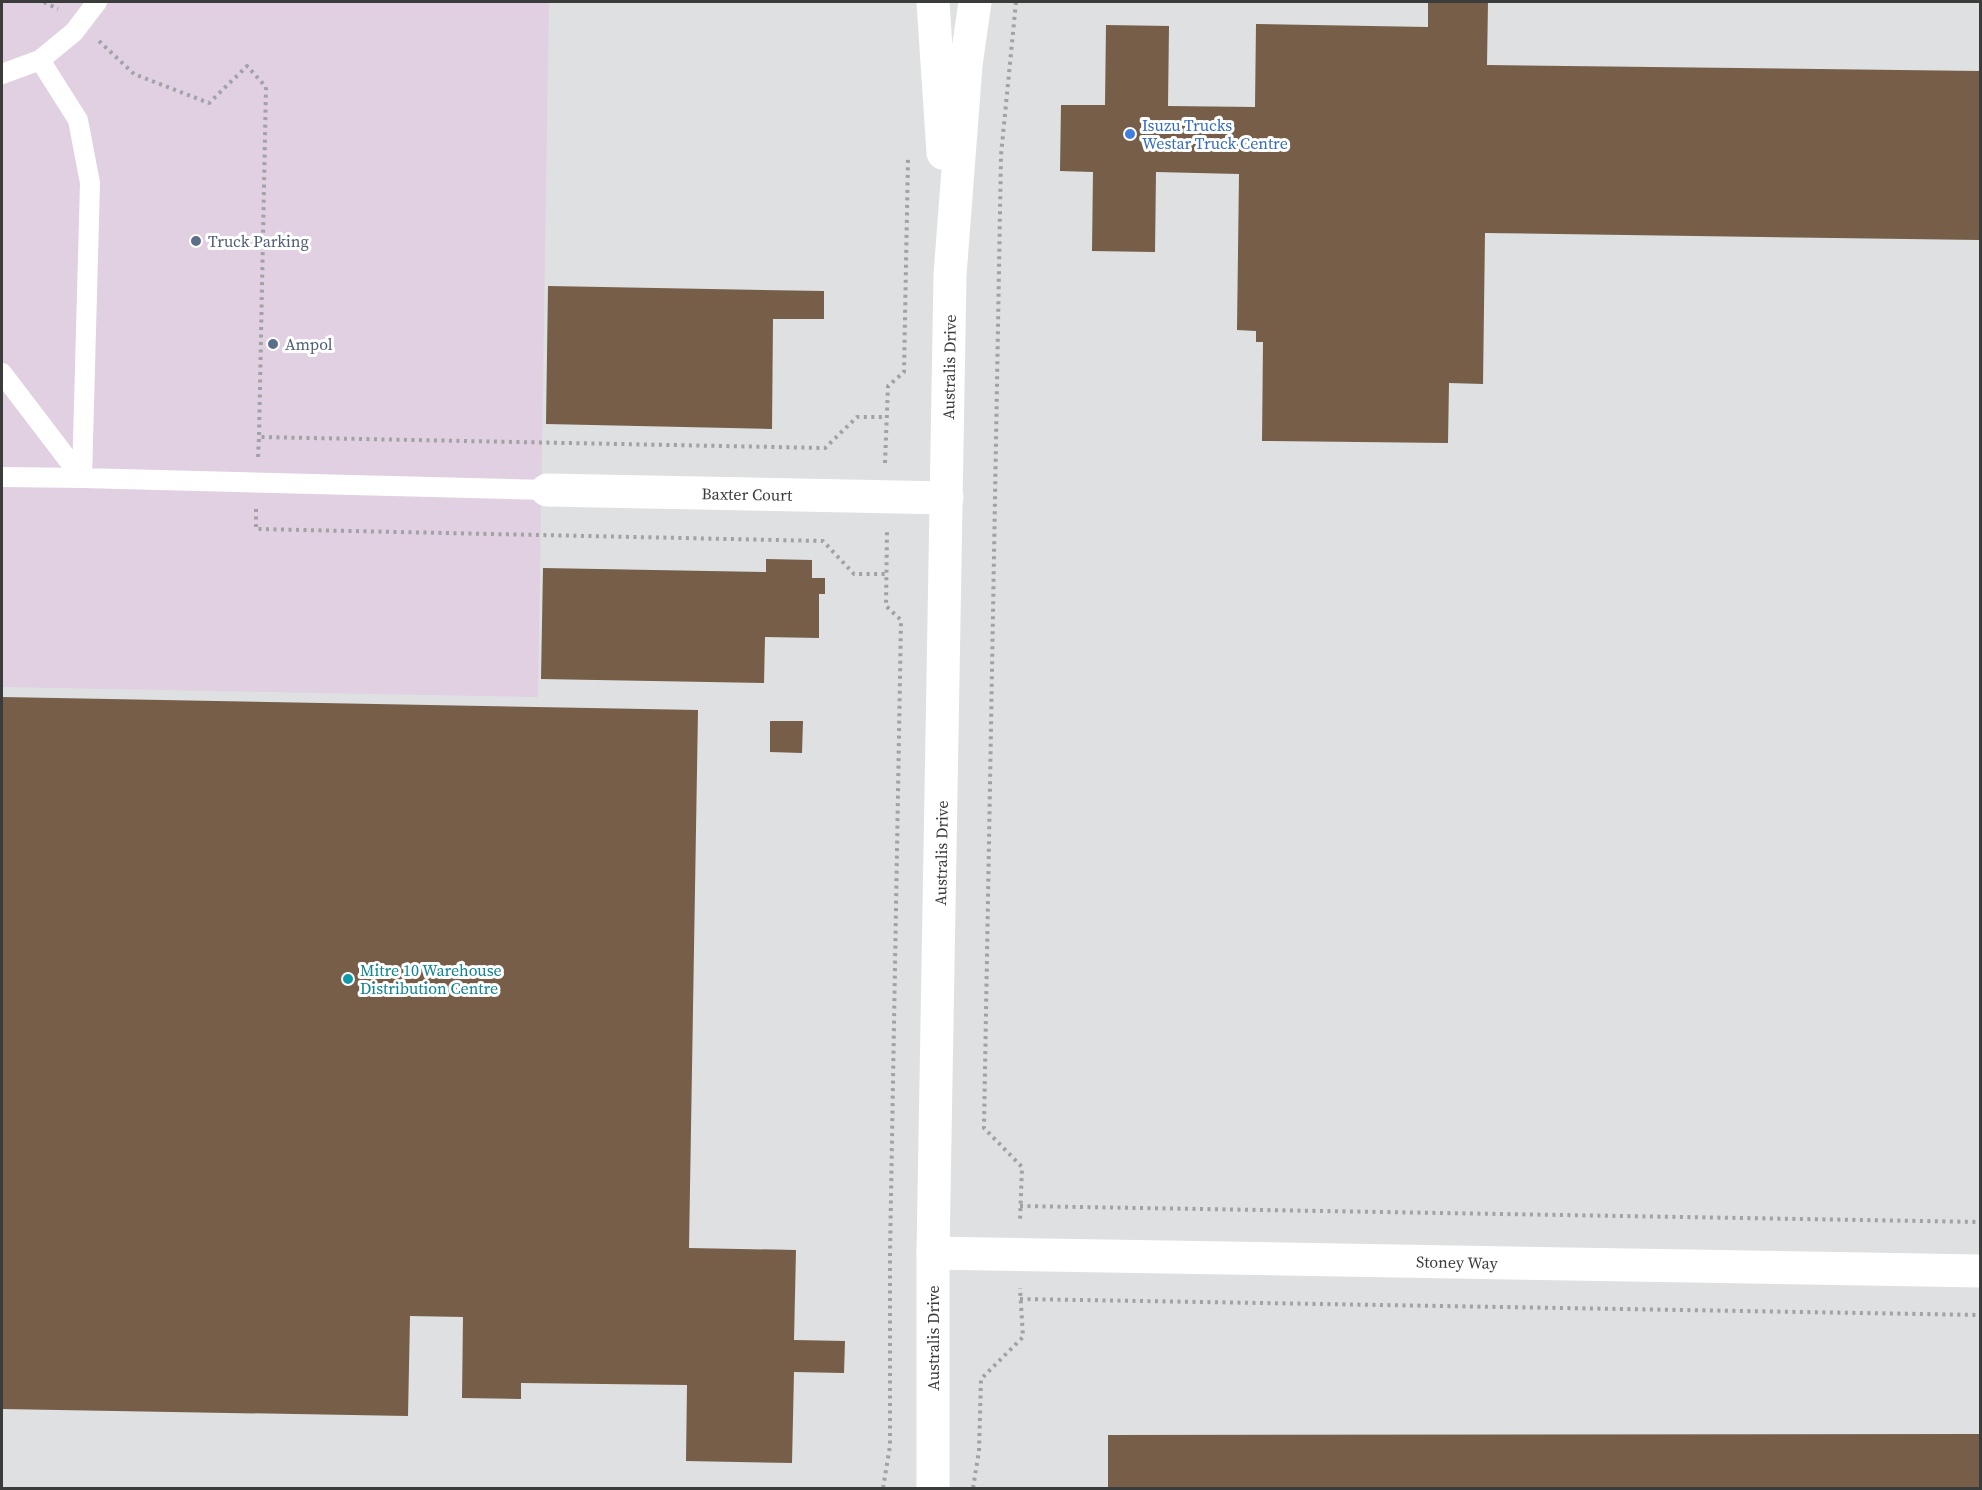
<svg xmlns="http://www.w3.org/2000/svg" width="1982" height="1490" viewBox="0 0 1982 1490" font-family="'Source Serif 4',serif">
  <rect width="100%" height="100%" fill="#dee0e2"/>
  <!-- commercial -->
  <path fill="#e1d0e1" d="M2,2H549L538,697L2,687Z"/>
  <!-- building -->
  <path fill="#765e48" d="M1428,2H1488L1487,65L1980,71V240L1485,233L1483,384L1449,383L1448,443L1262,441L1263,342H1256V331L1237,330L1239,174L1156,172L1155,252L1092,251L1093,172L1060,171L1061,105H1105L1106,25L1169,26L1168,106L1255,107L1256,24L1428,27Z
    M548,286L824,291V319H773L772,429L546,424Z
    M766,559L812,560V578H825V594H819V638L765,637L764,683L541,679L543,568L766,572Z
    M2,697L698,710L689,1248L796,1250L794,1340L845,1341L844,1373L794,1372L792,1463L686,1461L687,1385L521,1383V1399L462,1398L463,1317L410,1316L408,1416L2,1409Z
    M770,721H803L802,753L770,752Z
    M1980,1434V1488H1108V1435Z"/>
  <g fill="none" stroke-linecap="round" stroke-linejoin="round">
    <!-- path -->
    <path stroke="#a0a2a3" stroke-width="4" stroke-dasharray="3 4.5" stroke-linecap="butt" d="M44,2L58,9
      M1016,2L1001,155L984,1128L1022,1167L1020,1221
      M99,41L134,74L209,103L247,66L266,87L259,437
      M258,457L259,437L825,448L857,417H886
      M885,463L888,386L904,372L908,158
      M256,509V529L823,541L854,574H886
      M1020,1206L1980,1222
      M1020,1299L1980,1315
      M883,1488L890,1446V1255L901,620L886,606L887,531
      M973,1488L979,1451L981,1379L1023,1337L1020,1288"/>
    <!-- service -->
    <path stroke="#fff" stroke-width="20" d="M40,60L78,120L90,183L82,478L547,490
      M2,74L40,60L74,32L97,2
      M2,373L82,478
      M2,477L82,478"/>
    <!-- minor -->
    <path stroke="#fff" stroke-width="33" d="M547,490L947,498
      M933,1253L1980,1271"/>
    <!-- tertiary -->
    <path stroke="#fff" stroke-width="33" d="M933,2L943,153
      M933,1488V1253L950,275L966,65L975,2"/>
  </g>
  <!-- markers -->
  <circle fill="#3f7fe0" stroke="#fff" stroke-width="2" cx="1130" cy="134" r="6"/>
  <g fill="#5c6f8a" stroke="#fff" stroke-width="2">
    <circle cx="196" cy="241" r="6"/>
    <circle cx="273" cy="344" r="6"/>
  </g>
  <circle fill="#0f9aa8" stroke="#fff" stroke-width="2" cx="348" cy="979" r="6"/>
  <g text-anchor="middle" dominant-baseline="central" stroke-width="6" stroke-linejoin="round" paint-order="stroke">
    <!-- shop labels -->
    <g font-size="16" fill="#366cbe" stroke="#fff" text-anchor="start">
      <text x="1142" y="125">Isuzu Trucks<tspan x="1142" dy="18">Westar Truck Centre</tspan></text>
    </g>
    <!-- service labels -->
    <g font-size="16" fill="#4e5e75" stroke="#fff" text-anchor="start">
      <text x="208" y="241">Truck Parking</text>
      <text x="285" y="344">Ampol</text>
    </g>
    <!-- street labels -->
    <g font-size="16" fill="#3a3b3b" stroke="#fff">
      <text transform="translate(949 367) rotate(-89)">Australis Drive</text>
      <text transform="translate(747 494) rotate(1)">Baxter Court</text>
      <text transform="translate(941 853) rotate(-89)">Australis Drive</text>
      <text transform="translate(1457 1262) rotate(1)">Stoney Way</text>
      <text transform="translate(933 1338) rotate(-90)">Australis Drive</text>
    </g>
    <!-- culture labels -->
    <g font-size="16" fill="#0d838f" stroke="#fff" text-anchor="start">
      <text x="360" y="970">Mitre 10 Warehouse<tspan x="360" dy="18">Distribution Centre</tspan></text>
    </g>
  </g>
  <!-- border -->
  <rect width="1982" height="1490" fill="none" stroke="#3a3b3b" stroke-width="6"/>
</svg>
